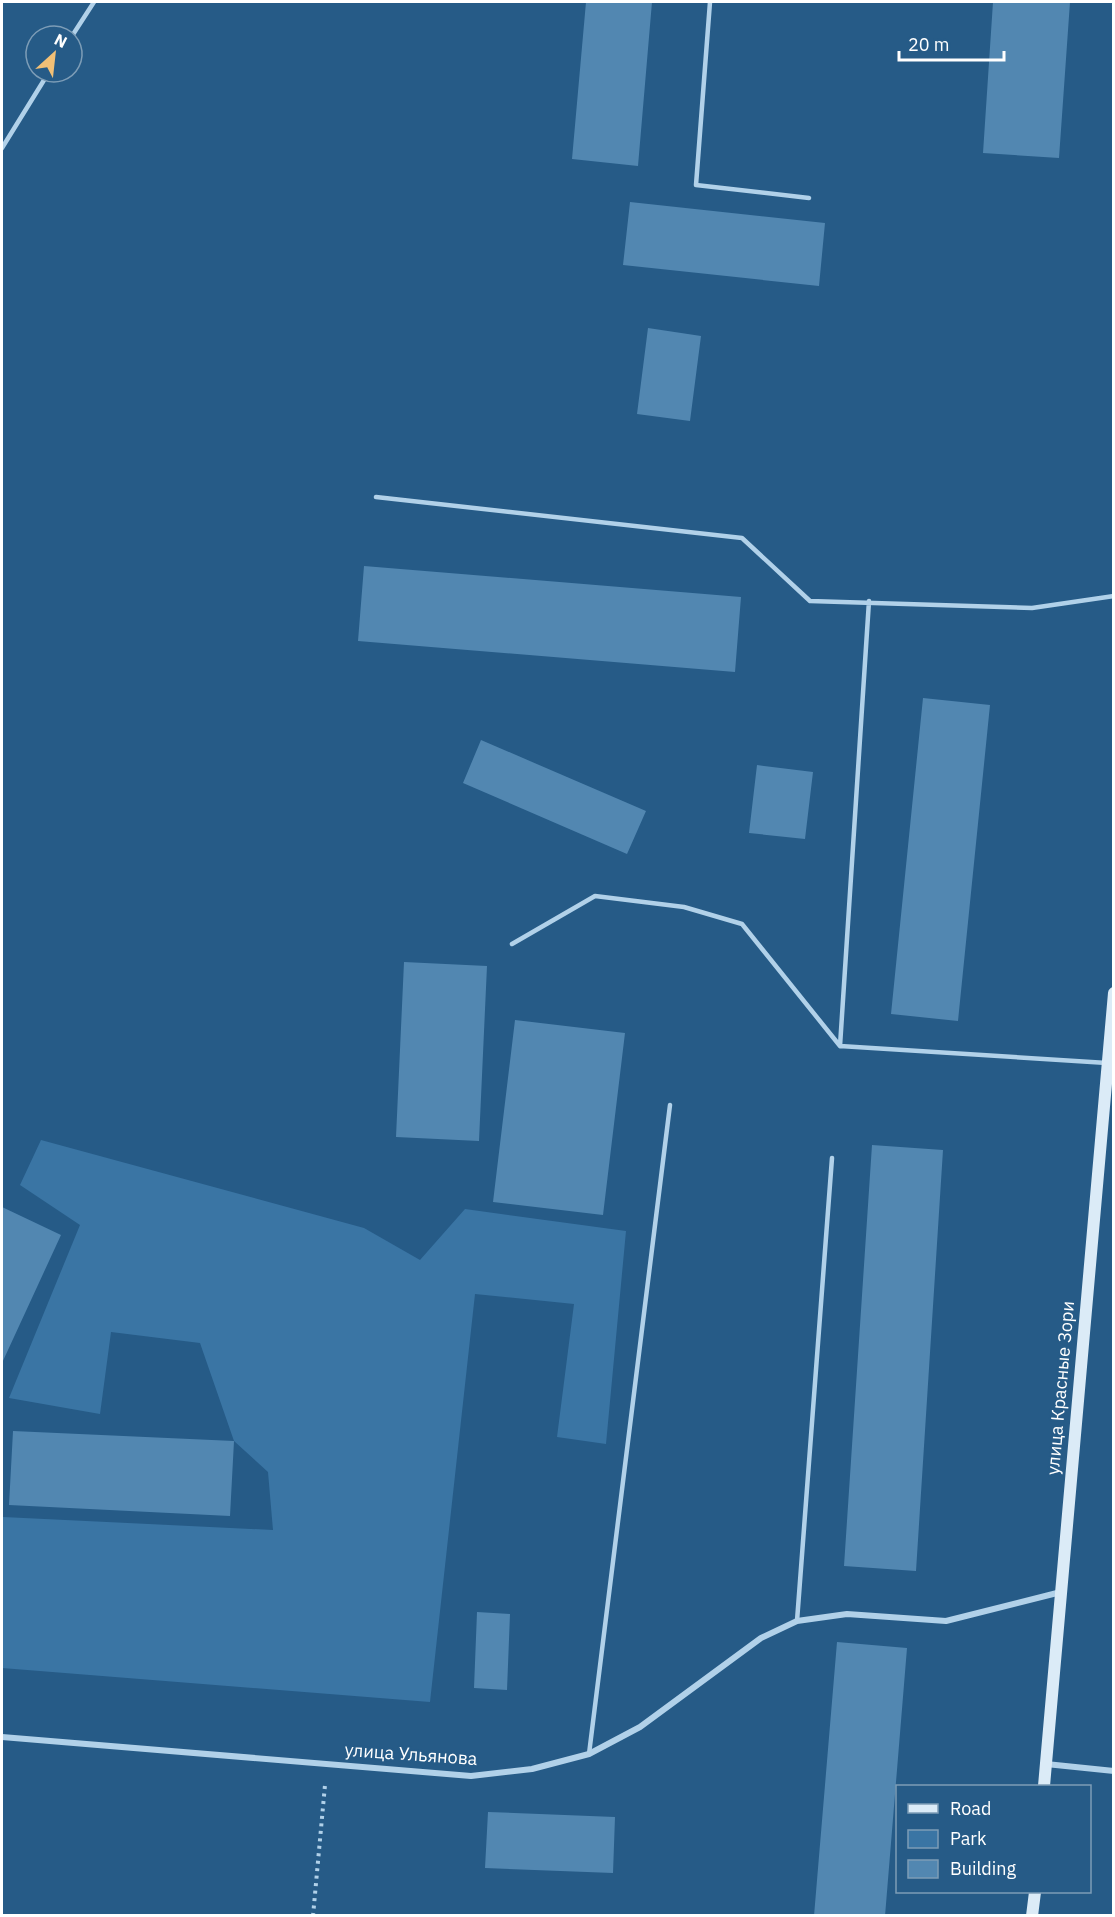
<svg xmlns="http://www.w3.org/2000/svg" width="1115" height="1917" viewBox="0 0 1115 1917" font-family="'IBM Plex Sans',sans-serif">
  <rect width="100%" height="100%" fill="#265b87"/>
  <!-- green -->
  <path fill="#3a75a4" d="M41,1140L364,1228L420,1260L465,1209L626,1231L606,1444L557,1437L574,1304L475,1294L430,1702L2,1668V1436L3,1517L273,1530L268,1472L234,1441L200,1343L111,1332L100,1414L9,1398L80,1225L20,1185Z"/>
  <!-- building -->
  <path fill="#5287b1" d="M586,2H652L638,166L572,159Z
    M993,2H1070L1059,158L983,153Z
    M630,202L825,223L819,286L623,265Z
    M648,328L701,336L690,421L637,414Z
    M364,566L741,597L735,672L358,641Z
    M923,698L990,705L958,1021L891,1014Z
    M481,740L646,811L627,854L463,783Z
    M757,765L813,772L805,839L749,833Z
    M404,962L487,966L479,1141L396,1137Z
    M515,1020L625,1033L603,1215L493,1202Z
    M872,1145L943,1150L916,1571L844,1566Z
    M2,1207L61,1235L2,1363Z
    M13,1431L234,1441L230,1516L9,1505Z
    M477,1612L510,1614L507,1690L474,1688Z
    M837,1642L907,1648L885,1916H814Z
    M488,1812L615,1817L613,1873L485,1868Z"/>
  <g fill="none" stroke-linecap="round" stroke-linejoin="round">
    <!-- path -->
    <path stroke="#b1d1e9" stroke-width="4" stroke-dasharray="3 4.5" stroke-linecap="butt" d="M313,1916L325,1785"/>
    <!-- lane -->
    <path stroke="#b1d1e9" stroke-width="4.5" d="M710,2L696,185L809,198
      M72,36L94,2
      M2,148L49,72
      M376,497L742,538L810,601L1032,608L1114,596
      M869,601L840,1046L1107,1063
      M512,944L595,896L684,907L742,924L840,1046
      M797,1621L832,1158
      M589,1754L670,1105"/>
    <!-- street -->
    <path stroke="#b1d1e9" stroke-width="6" d="M2,1737L471,1776L532,1769L589,1754L640,1727L761,1638L797,1621L847,1614L946,1621L1061,1592
      M1046,1764L1114,1771"/>
    <!-- secondary -->
    <path stroke="#dbebf7" stroke-width="12" d="M1044,1786L1114,993
      M1032,1916L1035,1892"/>
  </g>
  <g text-anchor="middle" dominant-baseline="central" stroke-width="4.5" stroke-linejoin="round" paint-order="stroke">
    <!-- street labels -->
    <g font-size="18" fill="#fff" stroke="#265b87">
      <text transform="translate(1060 1388) rotate(-85)">улица Красные Зори</text>
      <text transform="translate(411 1754) rotate(4)">улица Ульянова</text>
    </g>
  </g>
  <!-- border -->
  <rect width="1115" height="1917" fill="none" stroke="#ffffff" stroke-width="6"/>
  <!-- legend -->
  <rect x="896" y="1785" width="195" height="108" fill="#265b87" stroke="#7d9db7" stroke-width="1.5"/>
  <rect x="908" y="1804" width="30" height="9" fill="#dbebf7" stroke="#7d9db7" stroke-width="1.5"/>
  <text x="950" y="1815" font-size="18" fill="#ffffff">Road</text>
  <rect x="908" y="1830" width="30" height="18" fill="#3a75a4" stroke="#7d9db7" stroke-width="1.5"/>
  <text x="950" y="1845" font-size="18" fill="#ffffff">Park</text>
  <rect x="908" y="1860" width="30" height="18" fill="#5287b1" stroke="#7d9db7" stroke-width="1.5"/>
  <text x="950" y="1875" font-size="18" fill="#ffffff">Building</text>
  <!-- north arrow -->
  <g transform="translate(54 54) rotate(27)"><circle r="28" fill="#265b87" stroke="#7d9db7" stroke-width="1.5"/>
  <path d="M0-4.5L10 22L0 15L-10 22Z" fill="#f2c076"/>
  <text y="-9" font-size="16" font-weight="bold" text-anchor="middle" fill="#ffffff">N</text>
  </g>
  <!-- scale -->
  <path d="M899 51v9h105v-9" fill="none" stroke="#ffffff" stroke-width="3"/>
  <text x="908" y="51" font-size="18" fill="#ffffff" stroke="#265b87" stroke-width="4.5" paint-order="stroke">20 m</text>
</svg>
